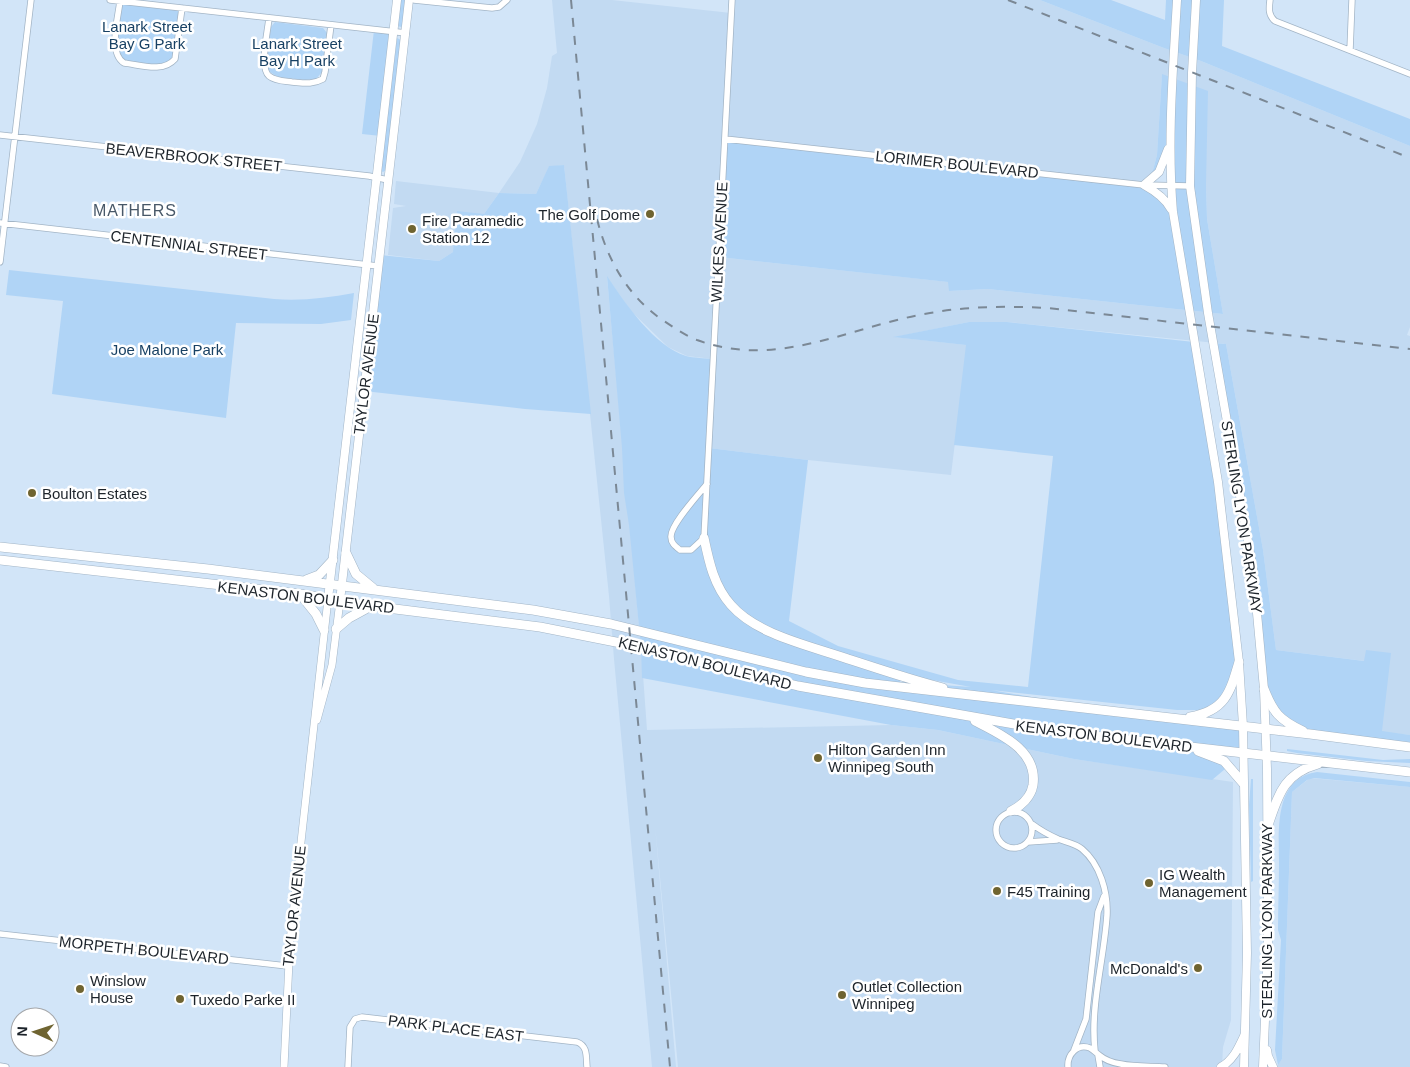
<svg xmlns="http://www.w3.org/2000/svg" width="1410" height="1067" viewBox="0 0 1410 1067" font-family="Helvetica,sans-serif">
  <rect width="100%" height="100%" fill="#d2e5f8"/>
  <!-- built -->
  <path fill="#c2daf2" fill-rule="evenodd" d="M552,0H612L731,13L732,0H1040L1164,48L1201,61L1410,146V327L1407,335L1410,336V735L1382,732L1365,661L1276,650L1263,550L1226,344L1007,322H969L895,337L967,345L951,475L808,460L709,448L713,359L687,356L668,347L631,311L607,277L641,647L647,730L891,725L938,730L1074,759L1233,782L1231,1020L1223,1047L1222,1067H678L655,825L676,1067H652L614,659L609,596L564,165L549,167L536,194L499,193L484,214L453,252L439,261L388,255L393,208L406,206L394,204L396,181L499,193L520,162L537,124L547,88L552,56L557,53ZM1162,75L1173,79L1206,184L1207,219L1223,314L988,289L949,291V282L719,257L1144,185L1153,170L1157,155Z
    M1310,778L1410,787V1067H1276L1282,1059L1292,792Z"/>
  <!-- green -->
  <path fill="#b0d4f6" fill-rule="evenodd" d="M400,0H406L403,26L400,27L397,24Z
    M1040,0H1111L1165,20L1166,0H1224L1222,46L1410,119V146L1201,61L1164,48Z
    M120,1L182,8L177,52L167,67L124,63L116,54Z
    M275,22L323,28L327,33L323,71L316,79L305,80L278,77L270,72L266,64L271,27Z
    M374,30L393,32L381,136L362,134Z
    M397,38L401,40L386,170L383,172L381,171Z
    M1162,74L1208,91L1206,184L1207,219L1223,314L988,289L949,291L948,282L719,257L725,139L1144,185L1153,170L1157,155ZM1171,142L1172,210L1145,184L1166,157Z
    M564,165L591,414L525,409L364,391L380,255L439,261L453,252L457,211L484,214L499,193L536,194L549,166Z
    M9,270L274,299C301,301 327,298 354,293L351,320L321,324L236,323L226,418L52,394L63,301L6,295Z
    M607,276C625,303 654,346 686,356C694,358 705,358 713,359L709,448L808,460L789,621L838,646L958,680L1028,687L1053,456L954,445L966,345L893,337L969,322H1007L1194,342L1218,482L1239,662L1220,705L1202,710H1177L991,690L1125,713L1243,726L1244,754L1189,747L1231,764L1212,780L1074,759L938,730L891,725L642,678L641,647L629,525L624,493L622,448ZM921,678L971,687L900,682L902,680Z
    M1213,343L1226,344L1263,550L1276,650L1364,661L1366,650L1391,653L1382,731L1410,735V742L1310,734L1282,719L1264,689L1253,570Z
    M1287,749L1383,760L1410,759V763L1366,761L1297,753L1287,751Z
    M1317,772L1410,782V787L1314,778L1307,780L1292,792L1282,1059L1278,1065L1275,1050L1281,940L1278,930C1278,908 1279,886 1279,865C1279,832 1273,778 1317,772Z
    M1251,779H1253V881L1251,882L1249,805Z"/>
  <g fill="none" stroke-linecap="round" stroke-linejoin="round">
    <defs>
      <path id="minor" d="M110,0L406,33
        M414,0L492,8L499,7L507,0
        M1270,0C1269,8 1268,15 1275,21L1410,74
        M120,1C118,18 108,53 124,63C141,65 163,73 175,59L182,8
        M269,18C268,30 259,68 269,76C275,81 284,81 292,82C304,83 312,85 323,79L325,72L331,25
        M1350,50L1352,0
        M0,135L369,176L388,180
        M725,139L1144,185L1190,186
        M0,223L378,266
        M0,262L31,0
        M707,484C699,494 670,525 671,537C671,543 675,546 680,550H691L704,538L732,0
        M996 830a18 18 0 1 1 36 0a18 18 0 1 1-36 0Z
        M1032,824C1040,830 1049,835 1058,839C1066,842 1075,843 1082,849C1100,864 1108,892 1107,915C1104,960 1090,1006 1095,1051
        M1028,842L1057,840
        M0,934L287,966
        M1074,1050L1086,1019L1098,912L1104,896
        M1098,1055L1100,1067
        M0,1066L6,1067
        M348,1067L350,1027L355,1019L362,1017L577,1042C588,1046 586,1057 587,1067
        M1068,1067C1067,1055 1077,1043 1090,1048C1094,1050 1096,1053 1099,1055C1105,1060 1114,1063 1121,1064C1135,1067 1151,1066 1165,1067"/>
      <path id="tertiary" d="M317,720L332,665L340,601
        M284,1067L290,941L328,599"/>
      <path id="secondary" d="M1177,0C1173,70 1167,142 1173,212L1218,482L1239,662L1243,726L1247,953L1244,1067
        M1196,0L1192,73L1190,186L1208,313L1253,570L1264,689L1267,769L1268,949L1263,1067
        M1168,149L1159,172L1144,185C1155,191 1165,198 1171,209
        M328,599L397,0
        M340,601L409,0
        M1267,1050L1268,1056L1273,1067
        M1221,1067C1233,1060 1238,1049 1244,1036"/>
      <path id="primary" d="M704,538C709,562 714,586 731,605C757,635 811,646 848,659C879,669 911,680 943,688
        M0,547L208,569L533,610L611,624L806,672L865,683L1310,734L1410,747
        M346,553L356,574L373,588
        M0,560L300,594L371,606L540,627L641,647L798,686L1059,732L1410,772
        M306,580L319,575L333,560
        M300,594L316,614L324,630
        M336,629L349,618L371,606
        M1264,689C1273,712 1279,720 1303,731
        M1190,717C1225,711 1230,693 1239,662
        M975,721C1000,734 1038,750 1033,785C1031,797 1021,806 1011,811
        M1198,751L1224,761L1243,783
        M1267,828C1278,797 1282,774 1318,764"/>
    </defs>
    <!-- minor casing -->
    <use href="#minor" stroke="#a3b5c6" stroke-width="7"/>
    <!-- tertiary casing -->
    <use href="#tertiary" stroke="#a3b5c6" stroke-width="8"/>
    <!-- secondary casing -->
    <use href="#secondary" stroke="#a3b5c6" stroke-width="9"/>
    <!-- primary casing -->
    <use href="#primary" stroke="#a3b5c6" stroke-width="10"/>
    <!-- minor -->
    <use href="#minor" stroke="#fff" stroke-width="5.5"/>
    <!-- tertiary -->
    <use href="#tertiary" stroke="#fff" stroke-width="7"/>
    <!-- secondary -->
    <use href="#secondary" stroke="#fff" stroke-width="8"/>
    <!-- primary -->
    <use href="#primary" stroke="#fff" stroke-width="9"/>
    <!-- rail -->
    <path stroke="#7b8895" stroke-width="2" stroke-dasharray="9 9" stroke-linecap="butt" d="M571,0L670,1067
      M1008,0L1410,158
      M597,219C607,259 627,295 661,319C673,327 684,335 697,340C779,370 850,326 930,313C969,306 1008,306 1048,308L1410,349"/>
  </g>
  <!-- markers -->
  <g fill="#6f6431" stroke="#fff" stroke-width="2">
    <circle cx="650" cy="214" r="5"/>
    <circle cx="412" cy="229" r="5"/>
    <circle cx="32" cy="493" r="5"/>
    <circle cx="818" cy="758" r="5"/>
    <circle cx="1149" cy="883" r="5"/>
    <circle cx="997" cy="891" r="5"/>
    <circle cx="1198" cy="968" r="5"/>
    <circle cx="80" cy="989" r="5"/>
    <circle cx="842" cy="995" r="5"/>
    <circle cx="180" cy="999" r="5"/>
  </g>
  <g text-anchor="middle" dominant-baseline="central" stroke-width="5" stroke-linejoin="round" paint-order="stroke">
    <!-- park labels -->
    <g font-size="15" fill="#184164" stroke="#fff">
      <text x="147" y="26">Lanark Street<tspan x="147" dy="17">Bay G Park</tspan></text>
      <text x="297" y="43">Lanark Street<tspan x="297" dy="17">Bay H Park</tspan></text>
      <text x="167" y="349">Joe Malone Park</text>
    </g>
    <!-- street labels -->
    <g font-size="15" fill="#1d242b" stroke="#fff">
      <text transform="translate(194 157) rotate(6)">BEAVERBROOK STREET</text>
      <text transform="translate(957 164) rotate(6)">LORIMER BOULEVARD</text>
      <text transform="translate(719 242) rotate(-87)">WILKES AVENUE</text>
      <text transform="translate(189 245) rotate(7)">CENTENNIAL STREET</text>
      <text transform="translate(366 374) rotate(-83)">TAYLOR AVENUE</text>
      <text transform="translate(1242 517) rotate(81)">STERLING LYON PARKWAY</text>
      <text transform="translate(306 597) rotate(7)">KENASTON BOULEVARD</text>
      <text transform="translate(705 663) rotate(14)">KENASTON BOULEVARD</text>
      <text transform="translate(1104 736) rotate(7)">KENASTON BOULEVARD</text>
      <text transform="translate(294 906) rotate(-84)">TAYLOR AVENUE</text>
      <text transform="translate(1266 921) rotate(-90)">STERLING LYON PARKWAY</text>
      <text transform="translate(144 950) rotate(6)">MORPETH BOULEVARD</text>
      <text transform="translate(456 1028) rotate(7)">PARK PLACE EAST</text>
    </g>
    <!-- poi labels -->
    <g font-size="15" fill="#1d242b" stroke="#fff" text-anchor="start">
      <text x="640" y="214" text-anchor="end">The Golf Dome</text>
      <text x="422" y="220">Fire Paramedic<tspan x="422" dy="17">Station 12</tspan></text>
      <text x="42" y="493">Boulton Estates</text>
      <text x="828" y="749">Hilton Garden Inn<tspan x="828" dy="17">Winnipeg South</tspan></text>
      <text x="1159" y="874">IG Wealth<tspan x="1159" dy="17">Management</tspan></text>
      <text x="1007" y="891">F45 Training</text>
      <text x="1188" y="968" text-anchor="end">McDonald's</text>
      <text x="90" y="980">Winslow<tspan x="90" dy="17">House</tspan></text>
      <text x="852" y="986">Outlet Collection<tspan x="852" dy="17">Winnipeg</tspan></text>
      <text x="190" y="999">Tuxedo Parke II</text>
    </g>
    <!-- neighbourhood labels -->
    <g font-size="16" letter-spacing="1" fill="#485868" stroke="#fff">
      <text x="135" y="210">MATHERS</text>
    </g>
  </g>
  <!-- north arrow -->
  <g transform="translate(35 1032) rotate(273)"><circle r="24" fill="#ffffff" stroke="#a5a7aa"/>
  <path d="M0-4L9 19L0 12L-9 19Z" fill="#6f6431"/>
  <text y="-8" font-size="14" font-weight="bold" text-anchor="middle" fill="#1d242b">N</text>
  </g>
</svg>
